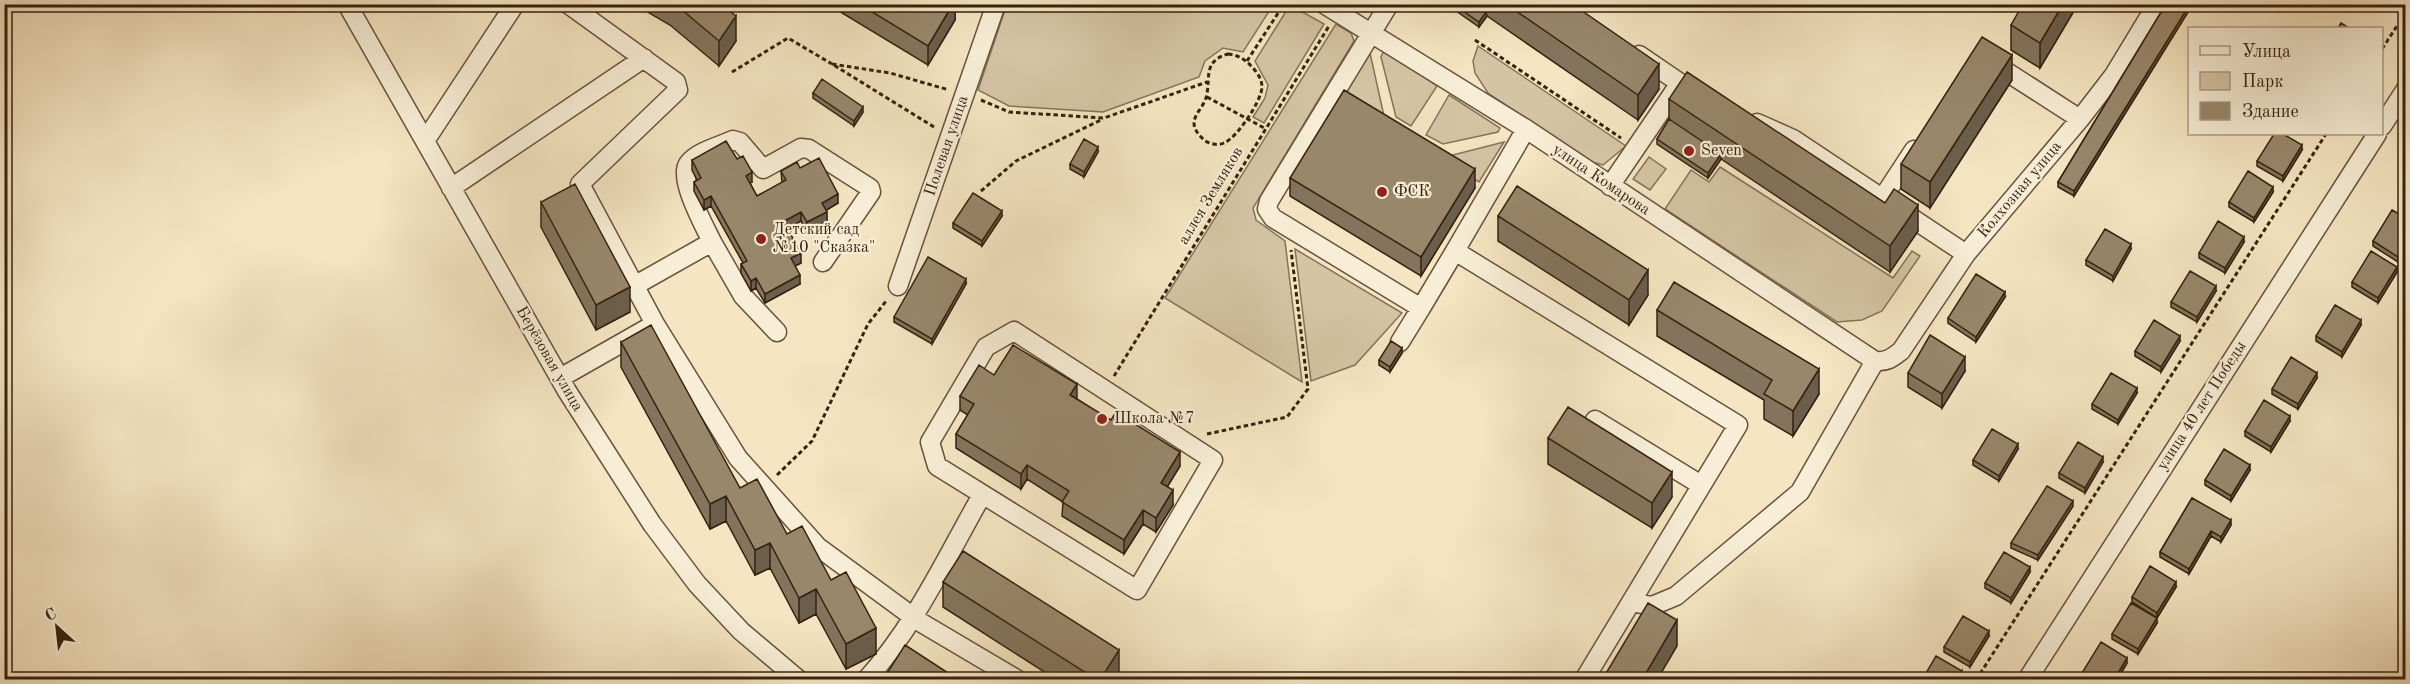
<svg xmlns="http://www.w3.org/2000/svg" width="2410" height="684" viewBox="0 0 2410 684" font-family="'Old Standard TT',serif">
  <rect width="100%" height="100%" fill="#f5e5c2"/>
  <filter id="stains"><feTurbulence type="fractalNoise" baseFrequency=".00333" numOctaves="4"/><feColorMatrix values="0 0 0 0 .2 0 0 0 0 .09 0 0 0 0 .02 0 0 0 .5 -.17"/></filter>
  <radialGradient id="worn" r=".72"><stop offset=".6" stop-color="#630" stop-opacity="0"/><stop offset="1" stop-color="#630" stop-opacity=".3"/></radialGradient>
  <!-- green -->
  <path fill="#d5c4a4" stroke="#86735a" stroke-width="1.5" d="M1007,4H1273V5L1243,52L1223,48L1205,61L1199,77L1103,112L1009,106L978,90Z
    M1290,5L1324,24L1264,123L1253,117L1265,98L1268,85L1255,61Z
    M1336,24L1351,33L1354,41L1253,208L1256,220L1285,241L1302,382L1165,298Z
    M1478,46L1626,146L1603,165L1592,162L1488,93L1475,73L1473,61Z
    M1384,50L1437,86L1411,126L1396,117L1381,57Z
    M1370,53L1386,125L1342,97Z
    M1449,95L1500,128L1498,132L1443,144L1426,135Z
    M1504,142L1479,182L1441,158Z
    M1649,157L1666,169L1650,190L1633,179Z
    M1720,167L1893,278L1912,251L1920,256L1882,311L1862,320L1837,322L1665,209L1691,170L1709,182Z
    M1295,249L1402,313L1355,365L1311,381Z"/>
  <g fill="none" stroke-linecap="round" stroke-linejoin="round">
    <defs>
      <path id="minor" d="M347,4L567,391L652,524L697,584L741,631L799,680
        M1324,4L1526,129L1875,361C1887,362 1892,358 1901,351L1966,254L2080,119L2114,75L2157,4
        M1389,4L1269,201L1267,209L1273,218L1421,308L1455,251
        M1993,63L2080,119
        M1757,123L1793,139L1966,254
        M2382,126L2406,89
        M1526,129L1455,251L1738,425L1584,680
        M425,141L515,4
        M1610,186L1680,83L1639,55
        M451,188L644,58
        M1882,199L1914,150
        M712,242C705,227 678,179 688,164C696,152 720,146 733,140L740,142L763,169L801,148L809,149L870,188L871,192L823,262
        M634,286L712,242L743,296L777,332
        M898,286L996,4
        M655,324L738,458L818,547L920,622L1018,680
        M1014,331L1213,460L1137,590L937,466L930,442L986,347Z
        M1400,342L1421,308
        M560,378L655,324L580,184L678,90L676,82L568,4
        M1595,420L1701,485
        M1631,602L1652,606L1676,596L1800,492L1875,361
        M866,680C915,626 946,558 982,495
        M2027,680L2377,134"/>
    </defs>
    <!-- minor casing -->
    <use href="#minor" stroke="#66533c" stroke-width="21"/>
    <!-- path -->
    <path stroke="#36220f" stroke-width="3" stroke-dasharray="4.5 3" stroke-linecap="butt" d="M1475,40L1621,138
      M2382,49L2406,12
      M1228,54C1238,55 1245,59 1252,67C1257,72 1262,79 1262,87C1262,100 1237,138 1224,143C1218,146 1208,144 1203,139C1182,119 1204,112 1207,94C1210,75 1204,61 1228,54Z
      M1247,61L1284,4
      M732,72L788,38L832,64
      M1207,97L1266,129
      M981,100L1009,112L1104,118L1207,82
      M934,127L832,64L890,73L949,90
      M981,191L1016,161L1103,119
      M1114,376L1329,26
      M1207,434L1287,417L1308,389L1291,250
      M777,475L812,441L868,324L887,300
      M1976,680L2326,134"/>
    <!-- minor -->
    <use href="#minor" stroke="#f8eed7" stroke-width="18"/>
  </g>
  <!-- wall -->
  <path fill="#84745d" stroke="#36220f" stroke-width="1.5" d="M634,4H720L736,41L719,66L670,25Z
    M834,4H955V20L928,65L834,8Z
    M1446,4H1572L1659,89L1638,120L1487,16L1479,27Z
    M2078,4L2040,68L2011,50V25Z
    M2166,4H2193L2074,196L2058,187V182Z
    M2012,80L1930,208L1901,189V164Z
    M813,93L863,112L854,126L813,98Z
    M1669,99L1918,231L1890,272L1721,159L1708,178L1657,144V139L1669,119Z
    M2302,150L2283,181L2257,166V161Z
    M1098,152L1084,177L1070,169V164Z
    M737,159L752,182L750,183L757,196L782,183L781,171L800,168L838,203L826,210L827,221L807,232L801,221L779,234L801,263L795,266L800,284L765,303L756,288L751,291L741,273V264L743,263L711,206L704,210L694,191V182L697,180L692,170V160Z
    M1290,178L1475,188L1421,276L1290,196Z
    M2273,192L2254,222L2229,207V202Z
    M541,202L630,312L596,330L541,227Z
    M1002,216L982,246L953,228V223Z
    M1498,216L1648,295L1629,325L1498,241Z
    M2406,218V250L2398,262L2373,246V241Z
    M2244,242L2225,273L2199,258V253Z
    M2131,249L2113,281L2086,265V260Z
    M2397,272L2378,303L2352,287V282Z
    M966,284L932,344L894,322V317Z
    M2216,291L2197,322L2171,307V302Z
    M2005,297L1976,342L1948,323V318Z
    M1657,310L1819,394L1793,436L1764,419V400L1657,336Z
    M2361,325L2342,357L2316,341V336Z
    M2180,341L2161,372L2135,356V351Z
    M621,342L740,488L787,534L831,580L876,654L846,669L816,614L799,623L770,568L755,575L726,521L710,529L621,367Z
    M1402,353L1390,372L1379,365V360Z
    M1965,371L1942,408L1908,387V373Z
    M994,375L1077,399L1180,466L1167,487L1173,505L1156,532L1143,524L1124,554L1062,516L1063,502L1027,479L1021,489L956,448V434L968,415L960,410V396Z
    M2317,378L2298,409L2272,394V389Z
    M2137,393L2118,424L2092,409V404Z
    M2290,421L2271,452L2245,436V431Z
    M1548,438L1672,497L1652,528L1548,464Z
    M2018,449L1999,481L1973,465V460Z
    M2103,462L2085,493L2059,478V473Z
    M2250,470L2231,501L2205,485V480Z
    M2192,498L2231,525L2221,542L2211,536L2189,574L2160,557V552Z
    M2073,506L2038,560L2011,548V543Z
    M2030,572L2011,603L1985,588V583Z
    M943,582L1119,675L1116,680H1057L943,607Z
    M2176,587L2157,618L2132,602V597Z
    M2157,623L2138,654L2112,639V634Z
    M1989,636L1970,667L1944,652V647Z
    M2127,663L2117,680H2082V673Z
    M886,675L959,680H886Z"/>
  <!-- shaded-wall -->
  <path fill="#6b5e4c" stroke="#36220f" stroke-width="1.5" d="M953,4H955V20L928,65V46Z
    M2063,4H2078L2040,68V43Z
    M2190,4H2193L2074,196V191Z
    M1486,12L1487,16L1479,27V22Z
    M736,16V41L719,66V41Z
    M2012,55V80L1930,208V182Z
    M1659,64V89L1638,120V95Z
    M863,107V112L854,126V121Z
    M2302,145V150L2283,181V176Z
    M1098,147V152L1084,177V172Z
    M1721,154V159L1708,178V173Z
    M1475,169V188L1421,276V257Z
    M752,172V182L746,185V176Z
    M2273,187V192L2254,222V218Z
    M838,194V203L822,213V203Z
    M711,196V206L704,210V200Z
    M1918,205V231L1890,272V246Z
    M1002,211V216L982,246V241Z
    M801,212V221L775,236V226Z
    M827,212V221L807,232V222Z
    M2244,237V242L2225,273V268Z
    M2131,244V249L2113,281V276Z
    M2406,245V250L2398,262V257Z
    M801,253V263L791,268V258Z
    M2397,267V272L2378,303V298Z
    M1648,270V295L1629,325V300Z
    M800,275V284L765,303V294Z
    M756,278V288L751,291V281Z
    M966,279V284L932,344V339Z
    M2216,286V291L2197,322V317Z
    M630,287V312L596,330V305Z
    M2005,292V297L1976,342V337Z
    M2361,320V325L2342,357V352Z
    M2180,336V341L2161,372V367Z
    M1402,348V353L1390,372V367Z
    M1965,357V371L1942,408V394Z
    M1819,369V394L1793,436V411Z
    M2317,373V378L2298,409V404Z
    M1077,384V399L1070,395Z
    M2137,388V393L2118,424V420Z
    M2290,416V421L2271,452V447Z
    M2018,444V449L1999,481V476Z
    M1180,452V466L1161,497V483Z
    M2103,457V462L2085,493V488Z
    M1027,465V479L1021,489V474Z
    M2250,465V470L2231,501V496Z
    M1672,472V497L1652,528V503Z
    M1173,490V505L1156,532V518Z
    M726,496V521L710,529V504Z
    M2073,501V506L2038,560V555Z
    M1143,510V524L1124,554V540Z
    M2231,520V525L2221,542V537Z
    M2211,531V536L2189,574V569Z
    M770,543V568L755,575V550Z
    M2030,567V572L2011,603V598Z
    M2176,582V587L2157,618V613Z
    M816,589V614L799,623V598Z
    M2157,618V623L2138,654V649Z
    M1677,620V646L1657,680H1642Z
    M876,628V654L846,669V644Z
    M1989,631V636L1970,667V662Z
    M1119,650V675L1116,680H1100Z
    M2127,658V663L2117,680H2114Z
    M1962,671V676L1960,680H1957Z"/>
  <!-- building -->
  <path fill="#99876c" stroke="#36220f" stroke-width="1.5" d="M675,4H720L736,16L719,41Z
    M859,4H953L928,46Z
    M1453,4H1486V12L1479,22Z
    M1506,4H1572L1659,64L1638,95Z
    M2023,4H2063L2040,43L2011,25Z
    M2166,4H2190L2074,191L2058,182Z
    M2341,23L2349,28H2338Z
    M1982,37L2012,55L1930,182L1901,164Z
    M1687,72L1885,203L1894,189L1918,205L1890,246L1669,99Z
    M822,79L863,107L854,121L813,93Z
    M1344,90L1475,169L1421,257L1290,178Z
    M1669,119L1721,154L1708,173L1657,139Z
    M2274,134H2283L2302,145L2283,176L2257,161Z
    M1084,139L1098,147L1084,172L1070,164Z
    M726,141L737,159L743,156L752,172L746,176L757,196L786,180L781,171L797,162L800,168L819,158L838,194L822,203L827,212L807,222L801,212L775,226L781,238L790,233L801,253L791,258L800,275L765,294L756,278L751,281L741,264L747,261L711,196L704,200L694,182L701,178L692,160Z
    M2248,171L2273,187L2254,218L2229,202Z
    M575,184L630,287L596,305L541,202Z
    M1517,186L1648,270L1629,300L1498,216Z
    M973,193L1002,211L982,241L953,223Z
    M2392,210L2406,218V245L2398,257L2373,241Z
    M2218,221L2244,237L2225,268L2199,253Z
    M2105,229L2131,244L2113,276L2086,260Z
    M2371,251L2397,267L2378,298L2352,282Z
    M928,257L966,279L932,339L894,317Z
    M2190,271L2216,286L2197,317L2171,302Z
    M1976,274L2005,292L1976,337L1948,318Z
    M1674,282L1819,369L1793,411L1764,394L1772,380L1657,310Z
    M2335,305L2361,320L2342,352L2316,336Z
    M2154,320L2180,336L2161,367L2135,351Z
    M651,325L740,488L757,479L787,534L802,526L831,580L846,572L876,628L846,644L816,589L799,598L770,543L755,550L726,496L710,504L621,342Z
    M1930,335L1965,357L1942,394L1908,373Z
    M1391,341L1402,348L1390,367L1379,360Z
    M1013,345L1077,384L1070,395L1111,420L1116,412L1180,452L1161,483L1173,490L1156,518L1143,510L1124,540L1062,502L1069,491L1027,465L1021,474L956,434L974,404L960,396L979,365L994,375Z
    M2291,357L2317,373L2298,404L2272,389Z
    M2111,373L2137,388L2118,420L2092,404Z
    M2264,400L2290,416L2271,447L2245,431Z
    M1568,407L1672,472L1652,503L1548,438Z
    M1992,429L2018,444L1999,476L1973,460Z
    M2078,442L2103,457L2085,488L2059,473Z
    M2224,449L2250,465L2231,496L2205,480Z
    M2047,486L2073,501L2038,555L2011,543Z
    M2192,498L2231,520L2221,537L2211,531L2189,569L2160,552Z
    M963,551L1119,650L1100,680H1097L943,582Z
    M2004,552L2030,567L2011,598L1985,583Z
    M2150,566L2176,582L2157,613L2132,597Z
    M1648,603L1677,620L1642,680H1602Z
    M2131,603L2157,618L2138,649L2112,634Z
    M1963,616L1989,631L1970,662L1944,647Z
    M2101,642L2127,658L2114,680H2092L2082,673Z
    M905,645L959,680H894L886,675Z
    M1936,656L1962,671L1957,680H1922Z"/>
  <!-- markers -->
  <g fill="#8f2418" stroke="#f8eed7" stroke-width="2">
    <circle cx="1689" cy="151" r="6"/>
    <circle cx="1382" cy="192" r="6"/>
    <circle cx="761" cy="239" r="6"/>
    <circle cx="1102" cy="419" r="6"/>
  </g>
  <g text-anchor="middle" dominant-baseline="central" stroke-width="4.5" stroke-linejoin="round" paint-order="stroke">
    <!-- street labels -->
    <g font-size="16" fill="#36220f" stroke="#f8eed7">
      <text transform="translate(947 146) rotate(-71)">Полевая улица</text>
      <text transform="translate(1601 180) rotate(34)">улица Комарова</text>
      <text transform="translate(2020 190) rotate(-50)">Колхозная улица</text>
      <text transform="translate(1211 196) rotate(-59)">аллея Земляков</text>
      <text transform="translate(549 359) rotate(60)">Берёзовая улица</text>
      <text transform="translate(2202 406) rotate(-57)">улица 40 лет Победы</text>
    </g>
    <!-- poi labels -->
    <g font-size="16" fill="#36220f" stroke="#f8eed7" text-anchor="start">
      <text x="1701" y="151">Seven</text>
      <text x="1394" y="192">ФСК</text>
      <text x="773" y="230">Детский сад<tspan x="773" dy="18">№10 "Сказка"</tspan></text>
      <text x="1114" y="419">Школа №7</text>
    </g>
  </g>
  <!-- margin -->
  <rect width="2410" height="684" fill="none" stroke="#f5e5c2" stroke-width="24"/>
  <rect x="6" y="6" width="2398" height="672" fill="none" stroke="#36220f" stroke-width="3"/>
  <rect x="12" y="12" width="2386" height="660" fill="none" stroke="#36220f" stroke-width="1.5"/>
  <!-- legend -->
  <rect x="2188" y="27" width="195" height="108" fill="#f8eed7" stroke="#aa9c87" stroke-width="1.5"/>
  <rect x="2200" y="46" width="30" height="9" fill="#f8eed7" stroke="#aa9c87" stroke-width="1.5"/>
  <text x="2242" y="57" font-size="18" fill="#36220f">Улица</text>
  <rect x="2200" y="72" width="30" height="18" fill="#d5c4a4" stroke="#aa9c87" stroke-width="1.5"/>
  <text x="2242" y="87" font-size="18" fill="#36220f">Парк</text>
  <rect x="2200" y="102" width="30" height="18" fill="#99876c" stroke="#aa9c87" stroke-width="1.5"/>
  <text x="2242" y="117" font-size="18" fill="#36220f">Здание</text>
  <!-- north arrow -->
  <g transform="translate(57 627) rotate(333)" stroke="#f8eed7" stroke-width="4.5" paint-order="stroke">
  <path d="M0-4.5L10 22L0 15L-10 22Z" fill="#36220f"/>
  <text y="-9" font-size="16" font-weight="bold" text-anchor="middle" fill="#36220f">С</text>
  </g>
  <rect width="100%" height="100%" filter="url(#stains)"/>
  <rect width="100%" height="100%" fill="url(#worn)"/>
</svg>
